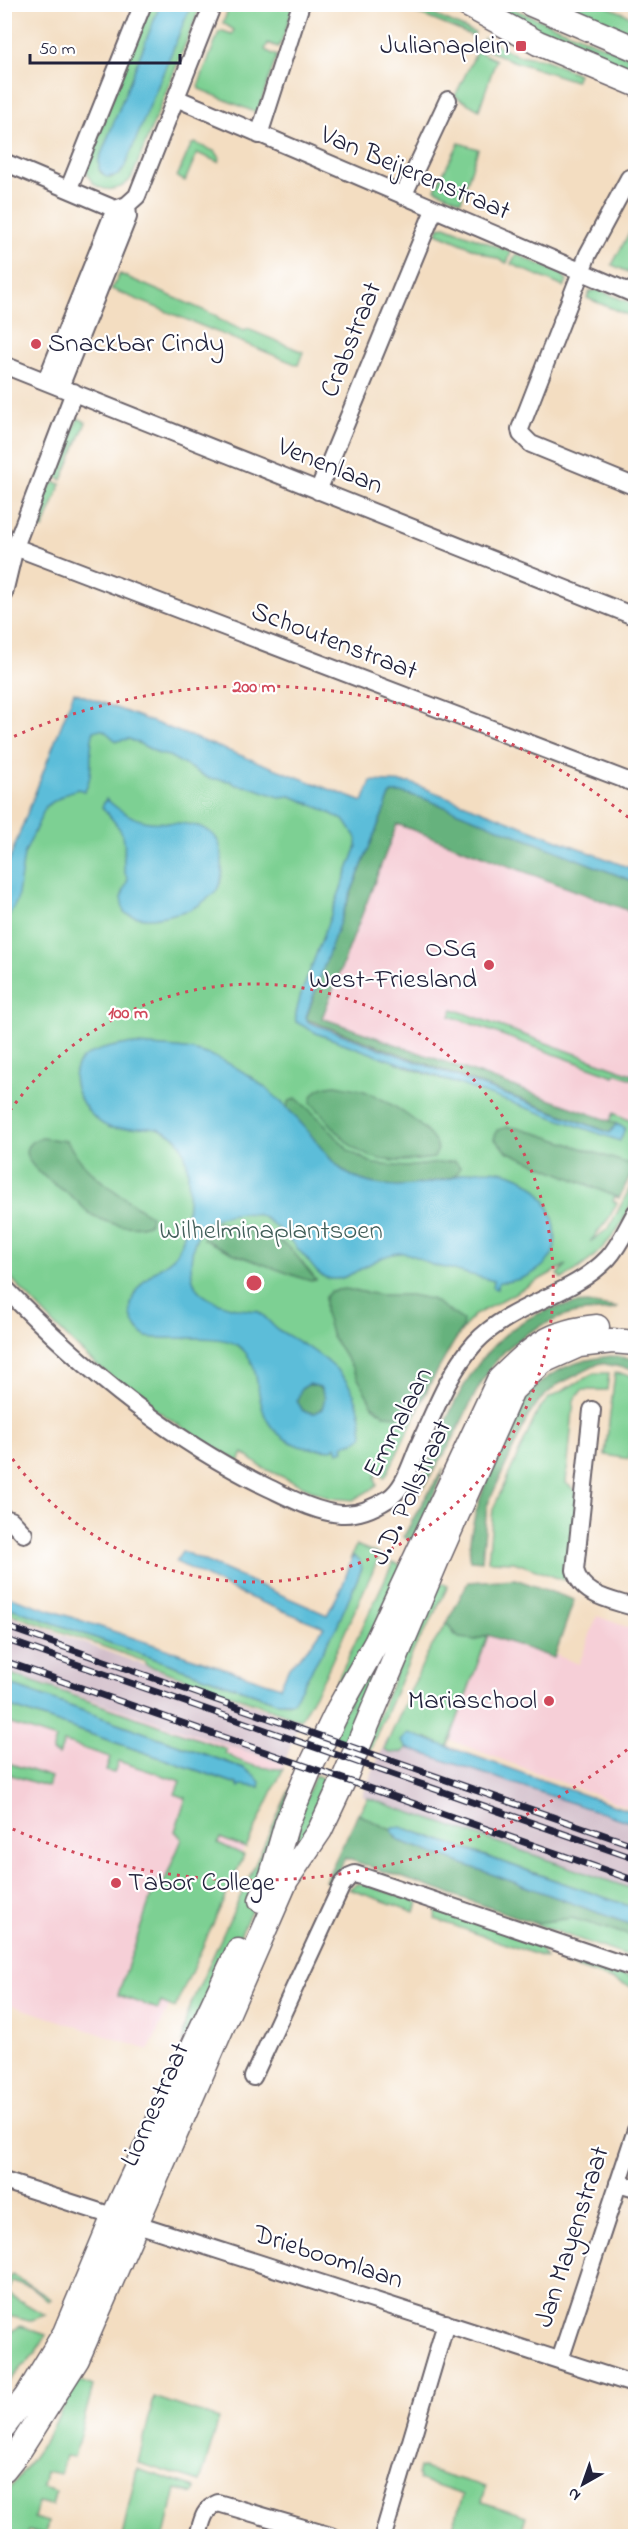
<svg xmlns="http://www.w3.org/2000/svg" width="640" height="2541" viewBox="0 0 640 2541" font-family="'Indie Flower',sans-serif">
  <rect width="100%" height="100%" fill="#fff"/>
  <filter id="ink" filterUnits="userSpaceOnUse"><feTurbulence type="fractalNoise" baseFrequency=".0167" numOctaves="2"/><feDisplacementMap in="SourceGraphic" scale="12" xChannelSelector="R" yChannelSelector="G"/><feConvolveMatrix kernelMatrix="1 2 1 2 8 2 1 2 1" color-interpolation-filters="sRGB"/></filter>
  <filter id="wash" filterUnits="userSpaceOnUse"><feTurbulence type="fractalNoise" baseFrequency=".008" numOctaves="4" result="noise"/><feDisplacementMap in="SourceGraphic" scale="24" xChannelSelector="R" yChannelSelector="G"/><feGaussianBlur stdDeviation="1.35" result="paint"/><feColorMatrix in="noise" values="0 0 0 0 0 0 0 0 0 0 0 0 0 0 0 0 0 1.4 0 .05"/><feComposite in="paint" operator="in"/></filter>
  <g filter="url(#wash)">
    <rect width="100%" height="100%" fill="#f3ddc1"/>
    <!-- built -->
    <path fill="#f6cfd7" d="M397,824L635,913V1146L428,1056L322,1018Z
      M597,1616L635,1630V1810L447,1739L489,1629L579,1664Z
      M5,1671L284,1764L149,2050L5,2003Z"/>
    <!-- industrial -->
    <path fill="#d1bdc9" d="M5,1614L299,1722L284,1764L5,1671Z
      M387,1738L635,1822V1890L362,1796Z"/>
    <!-- green -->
    <path fill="#7dd093" stroke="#507967" stroke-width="1.5" d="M149,5H160L99,160V169L101,173L111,178L122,172L191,5H201L132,177C118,198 87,191 86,166Z
      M230,5H294L281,43L278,47L268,43L265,50L277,56L257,113L199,89L198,86L219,32L223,31L232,34L234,30L223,23Z
      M403,5H412L475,33L473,36L402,7Z
      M478,5H504L635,59V76Z
      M558,5H604L635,18V38Z
      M484,38L516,55L544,59L578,74L575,81L513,61L479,47Z
      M477,51L496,60L479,110L455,96Z
      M195,143L216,152L220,158L218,162L197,153L185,181L177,177L191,145Z
      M459,143L478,149L461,201L435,189Z
      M635,222V275L612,265Z
      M445,226L511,252L507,263L437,233L439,227Z
      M516,254L562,274L567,281L564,287L511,264Z
      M120,274L217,316L218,319L244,331L248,329L303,352L298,365L111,289Z
      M599,290L635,305V318L587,298L590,291Z
      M78,418L86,422L62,480L55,476L56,471Z
      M54,482L61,484L43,529L34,526L50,486Z
      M82,712L369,819L300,1018L409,1068L451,1082L625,1128L610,1121L614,1113L631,1121L635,1125V1154L631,1153L628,1163L635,1166L619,1198L615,1196L613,1201L617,1203L609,1218L590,1242L609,1228L635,1178C635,1221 597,1260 562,1279L558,1275L566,1265L473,1316L450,1347L439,1366L387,1474L384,1478L379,1471L375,1477L377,1486L353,1500L329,1498L263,1468L243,1453L239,1462C190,1433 142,1403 98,1366C64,1337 34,1304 5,1271V886Z
      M453,1009L634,1075L632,1079L616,1073L614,1076L450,1016Z
      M594,1373H609L607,1390H582L574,1400L566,1483L579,1494L567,1578L563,1580L514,1562L488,1561L493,1509L539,1409L549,1398Z
      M615,1373L635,1376V1412L629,1459L605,1455Z
      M356,1545L380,1555L324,1678L300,1720L216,1689L206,1683L202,1684L146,1665L144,1661L5,1612V1606L277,1702L291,1703L336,1628L362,1568L353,1556L350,1560Z
      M393,1562L405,1567L320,1732L314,1730Z
      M415,1571L354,1744L332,1736Z
      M435,1580L448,1586L430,1623L416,1645L370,1750L365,1748Z
      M447,1623L455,1635L476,1640L488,1635L447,1748L428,1738L402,1741L407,1748L403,1752L390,1753L384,1750L427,1654Z
      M5,1672L227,1749L225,1753C243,1765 262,1769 283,1769L246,1848L220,1838L218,1843L244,1855L175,2008L161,2002L158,2009L118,1995L155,1884L157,1885L159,1880L164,1882L182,1839L175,1831L186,1798L175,1794L180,1781L118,1761L114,1773L106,1771L110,1757L64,1742L59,1755L52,1752L56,1739L5,1722V1705L237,1784L259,1787L243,1768L5,1683Z
      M5,1762L51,1777L48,1787L5,1773Z
      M315,1775L336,1783L321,1814L282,1862Z
      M291,1786C282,1816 276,1847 266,1875C243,1934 214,1989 182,2043L186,2019L191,2004Z
      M368,1798L635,1890V1908L411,1830L393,1829L391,1831L358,1814Z
      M356,1884H363L418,1902L415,1912L349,1889Z
      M437,1909L530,1941L539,1946L546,1958L435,1919Z
      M572,1918L635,1937V1959L530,1922Z
      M570,1957L635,1978V1988L560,1962Z
      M12,2274L51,2299L48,2301L31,2287L12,2281L7,2293L45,2315L29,2321L5,2315V2277L9,2278Z
      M20,2326L46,2335L37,2351L5,2386L6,2347L5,2345L9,2333Z
      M78,2380L93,2386L74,2457L65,2456L60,2474L45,2471L42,2487L56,2491L52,2506L38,2503L34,2518L48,2522L45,2535L29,2531L27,2536H5V2496L48,2436Z
      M154,2397L219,2419L200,2482L138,2463Z
      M419,2467L486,2487L482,2502L526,2516L520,2536H450L463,2495L418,2480L419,2476L417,2475Z
      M137,2469L196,2488L194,2493L176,2489L165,2536H122Z"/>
    <!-- forest -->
    <path fill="#66b27d" stroke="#446a5c" stroke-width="1.5" d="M391,793H404L425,799L635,882V913L397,824L322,1018L610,1121L616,1124L611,1133L306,1019L334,936Z
      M336,1085C345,1087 355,1088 364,1091C386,1099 431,1127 438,1149L434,1158C407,1162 376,1165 353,1147C337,1135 326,1116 311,1103C311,1089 324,1086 336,1085Z
      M296,1098L321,1120L349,1151L374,1164L406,1167L455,1161L460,1167C456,1181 442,1179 430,1182C404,1189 371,1190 348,1174C328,1161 304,1127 287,1109L288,1102Z
      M508,1127L524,1129L635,1166L619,1198L508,1152L494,1139L497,1130Z
      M42,1138L67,1141C86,1176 120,1194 151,1216L150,1223C134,1231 108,1224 92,1215C84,1210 79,1202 71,1196C59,1187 32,1171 27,1156C23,1146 34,1139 42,1138Z
      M217,1222L278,1240L291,1249L316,1280L311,1281L301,1278L232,1253L203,1239L206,1230Z
      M345,1289L381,1295H410L431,1299L463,1320L462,1328L415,1410L399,1416L384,1415L372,1405L352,1367L332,1337L325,1313V1297L331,1291Z
      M587,1303L618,1308C602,1313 584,1310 568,1315C498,1338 485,1373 455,1435C444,1457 429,1477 416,1498C446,1416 482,1306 587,1303Z
      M611,1356L635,1359V1370L600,1363L557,1385L539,1401L528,1417L487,1506L482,1561L471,1560C460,1528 512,1412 536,1387C556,1367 583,1359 611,1356Z
      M297 1399a14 14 0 1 1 28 0a14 14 0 1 1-28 0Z
      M444,1468L416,1543L405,1538L404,1536L419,1508Z
      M515,1579L574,1600L554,1658L488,1635L476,1640L459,1638L447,1623L468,1582Z
      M358,1814L395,1832L396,1838L400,1841L635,1926V1937L572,1918L535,1923L345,1858L332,1884L325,1881Z"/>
    <!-- water -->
    <path fill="#5bbdd9" stroke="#3e708a" stroke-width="1.5" fill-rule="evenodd" d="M160,5H191L125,166L119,175L106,177L99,169V160Z
      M74,692L363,802L371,781L411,783L635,870V882L425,799L404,793H391L344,910L306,1017L308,1022L610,1133L616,1124L625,1128L620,1141L373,1054L318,1034L296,1022C294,1013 299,1006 300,997L357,846V839L345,821L320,808L291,796L279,797L251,787L236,785L230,781L208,778L169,756L159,754C157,752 134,741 129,739L116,741C108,735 104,726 94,731C87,749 96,775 84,791L78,789L69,792L46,806L24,855L17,901L5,922V871Z
      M106,799C117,809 135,821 150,822C180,824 223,818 222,861C222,872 223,882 216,891C206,901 196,909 182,912C159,917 147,922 124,913L121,898L128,879C120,868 126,853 124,841C123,829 109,816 102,807Z
      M128,1044C149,1047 171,1046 192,1050C235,1060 272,1090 300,1122C314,1137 332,1166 350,1175C381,1192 414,1186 448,1179C454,1178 459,1174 465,1173C480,1169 500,1169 514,1175C541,1185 559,1216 555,1245C552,1268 520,1283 499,1282L497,1289L493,1288L494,1281C479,1277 464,1273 450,1269C444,1267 437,1267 432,1265C422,1260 414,1254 403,1253C377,1252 352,1281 332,1279C317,1277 314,1267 305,1257C296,1246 268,1215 254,1214C239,1212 218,1215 206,1224C191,1235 185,1276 199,1291C211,1303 232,1308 248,1310C251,1311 255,1310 257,1311C265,1315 270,1324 277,1329C325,1358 360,1373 363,1436L354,1442L343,1445L344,1450L338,1452L336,1446L331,1450C321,1449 308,1449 299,1446C239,1422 274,1370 237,1345C220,1333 169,1341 146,1337C120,1316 130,1291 153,1273C162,1265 173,1261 179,1249C189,1229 191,1176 185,1155C181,1141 175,1135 162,1130C147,1123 128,1131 112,1128C90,1123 61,1080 81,1060C93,1049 113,1047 128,1044ZM309,1384L320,1387L325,1398L322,1409L314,1413L303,1411L297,1401L301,1389Z
      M182,1551L327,1615L342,1587L353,1556L359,1559L362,1568L336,1628L293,1702H277L5,1606V1595L280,1687L289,1667L312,1644L324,1627L241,1594L176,1562Z
      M5,1683L243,1768L254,1775L260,1782L259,1787L241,1785L239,1787L237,1784L5,1705Z
      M409,1733L635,1813V1824L407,1748L401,1741Z
      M401,1827L635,1908V1926L400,1841L392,1831L393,1828Z"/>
  </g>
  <g filter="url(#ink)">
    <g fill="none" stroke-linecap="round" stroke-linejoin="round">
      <defs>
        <path id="street" d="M176,98L636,295
          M259,135L301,4
          M4,162L115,209L127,205L137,196L213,4
          M629,178L588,254L520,429L521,434L531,444L636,487
          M69,188L143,4
          M403,196L448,100
          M4,365L636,617
          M46,381L115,209
          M60,387L128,217L127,205
          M318,491L434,210
          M15,547L636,784
          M4,593L15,547L74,392
          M4,1287C82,1368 168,1439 269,1488C292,1499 316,1512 341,1514C357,1515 374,1508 388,1499C405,1488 411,1463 419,1445C435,1410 449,1372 475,1343C512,1303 571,1297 608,1258C620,1245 627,1227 636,1212
          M592,1410L575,1570C582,1597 613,1600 636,1608
          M4,1518L11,1520L24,1534
          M253,2077L342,1885L350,1876L355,1874L636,1969
          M4,2181L636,2385
          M618,2183L636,2188
          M560,2360L636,2130
          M198,2536C202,2522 203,2509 218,2503L331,2536
          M383,2536L446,2323"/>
        <path id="secondary" d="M466,4L538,43L636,84
          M531,4L636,49
          M261,1900L272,1875L287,1823L310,1768L338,1710L376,1643L499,1380C532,1348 549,1331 597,1327
          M4,2426L27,2396L65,2333L114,2216L238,1951
          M4,2469L20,2449L77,2359L286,1880L320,1830L344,1779L438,1557L512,1390L543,1361L579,1345L612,1341L636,1343"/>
      </defs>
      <!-- street casing -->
      <use href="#street" stroke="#6b636a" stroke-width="20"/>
      <!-- secondary casing -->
      <use href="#secondary" stroke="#6b636a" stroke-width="27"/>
      <!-- street -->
      <use href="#street" stroke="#fff" stroke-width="16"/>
      <!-- secondary -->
      <use href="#secondary" stroke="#fff" stroke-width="24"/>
      <defs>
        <path id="rail" d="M4,1626L636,1846
          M4,1639L636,1859
          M4,1661L636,1881"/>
      </defs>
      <!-- rail casing -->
      <use href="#rail" stroke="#22223b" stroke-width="7"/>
      <!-- rail -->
      <use href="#rail" stroke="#fff" stroke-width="4.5" stroke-dasharray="14" stroke-linecap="butt"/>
    </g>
  </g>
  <!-- distance rings -->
  <g fill="none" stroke="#d1495b" stroke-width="3" stroke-dasharray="3 6">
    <path d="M5 1118A299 299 0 1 1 5 1448"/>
    <path d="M634 1744A597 597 0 0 1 6 1826M6 740A597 597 0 0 1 634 822"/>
  </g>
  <!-- markers -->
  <g fill="#d1495b" stroke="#fff" stroke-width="2">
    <rect x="515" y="40" width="12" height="12" rx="3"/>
    <circle cx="36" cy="344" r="6"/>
    <circle cx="489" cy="965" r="6"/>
    <circle cx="549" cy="1701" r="6"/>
    <circle cx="116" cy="1883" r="6"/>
  </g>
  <g text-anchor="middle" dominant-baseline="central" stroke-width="4.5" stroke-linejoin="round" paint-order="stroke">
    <!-- poi labels -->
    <g font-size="27" fill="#22223b" stroke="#fff" text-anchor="end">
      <text x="509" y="46">Julianaplein</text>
      <text x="48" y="344" text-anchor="start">Snackbar Cindy</text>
      <text x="477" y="949">OSG<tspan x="477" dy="31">West-Friesland</tspan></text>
      <text x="537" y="1701">Mariaschool</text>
      <text x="128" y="1883" text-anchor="start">Tabor College</text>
    </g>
    <!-- street labels -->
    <g font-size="27" fill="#22223b" stroke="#fff">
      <text transform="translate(415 174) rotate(23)">Van Beijerenstraat</text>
      <text transform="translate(352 340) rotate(-68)">Crabstraat</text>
      <text transform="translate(330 467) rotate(22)">Venenlaan</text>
      <text transform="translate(334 642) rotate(21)">Schoutenstraat</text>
      <text transform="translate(399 1423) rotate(-63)">Emmalaan</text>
      <text transform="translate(412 1493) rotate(-65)">J.D. Pollstraat</text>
      <text transform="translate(156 2105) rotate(-66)">Liornestraat</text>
      <text transform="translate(573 2237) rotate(-72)">Jan Mayenstraat</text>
      <text transform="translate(328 2258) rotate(18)">Drieboomlaan</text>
    </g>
    <!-- park labels -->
    <g font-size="27" fill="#425f5a" stroke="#fff">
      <text x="271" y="1231">Wilhelminaplantsoen</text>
    </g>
  </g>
  <circle cx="254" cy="1283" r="9" fill="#d1495b" stroke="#fff" stroke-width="3"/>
  <g font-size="18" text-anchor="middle" font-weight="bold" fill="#d1495b" stroke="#fff" stroke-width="4.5" stroke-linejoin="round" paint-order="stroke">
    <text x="254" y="692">200 m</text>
    <text x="128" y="1018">100 m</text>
  </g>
  <!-- margin -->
  <rect width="640" height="2541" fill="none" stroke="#fff" stroke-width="24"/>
  <!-- north arrow -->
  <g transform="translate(583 2484) rotate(220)" stroke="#ffffff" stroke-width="4.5" paint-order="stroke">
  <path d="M0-4.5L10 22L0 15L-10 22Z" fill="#22223b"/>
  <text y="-9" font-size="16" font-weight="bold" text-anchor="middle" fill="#22223b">N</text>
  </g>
  <!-- scale -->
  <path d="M30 54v9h150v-9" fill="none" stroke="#22223b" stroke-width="3"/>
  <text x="39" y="54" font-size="18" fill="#22223b" stroke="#ffffff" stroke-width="4.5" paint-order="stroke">50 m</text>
</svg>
